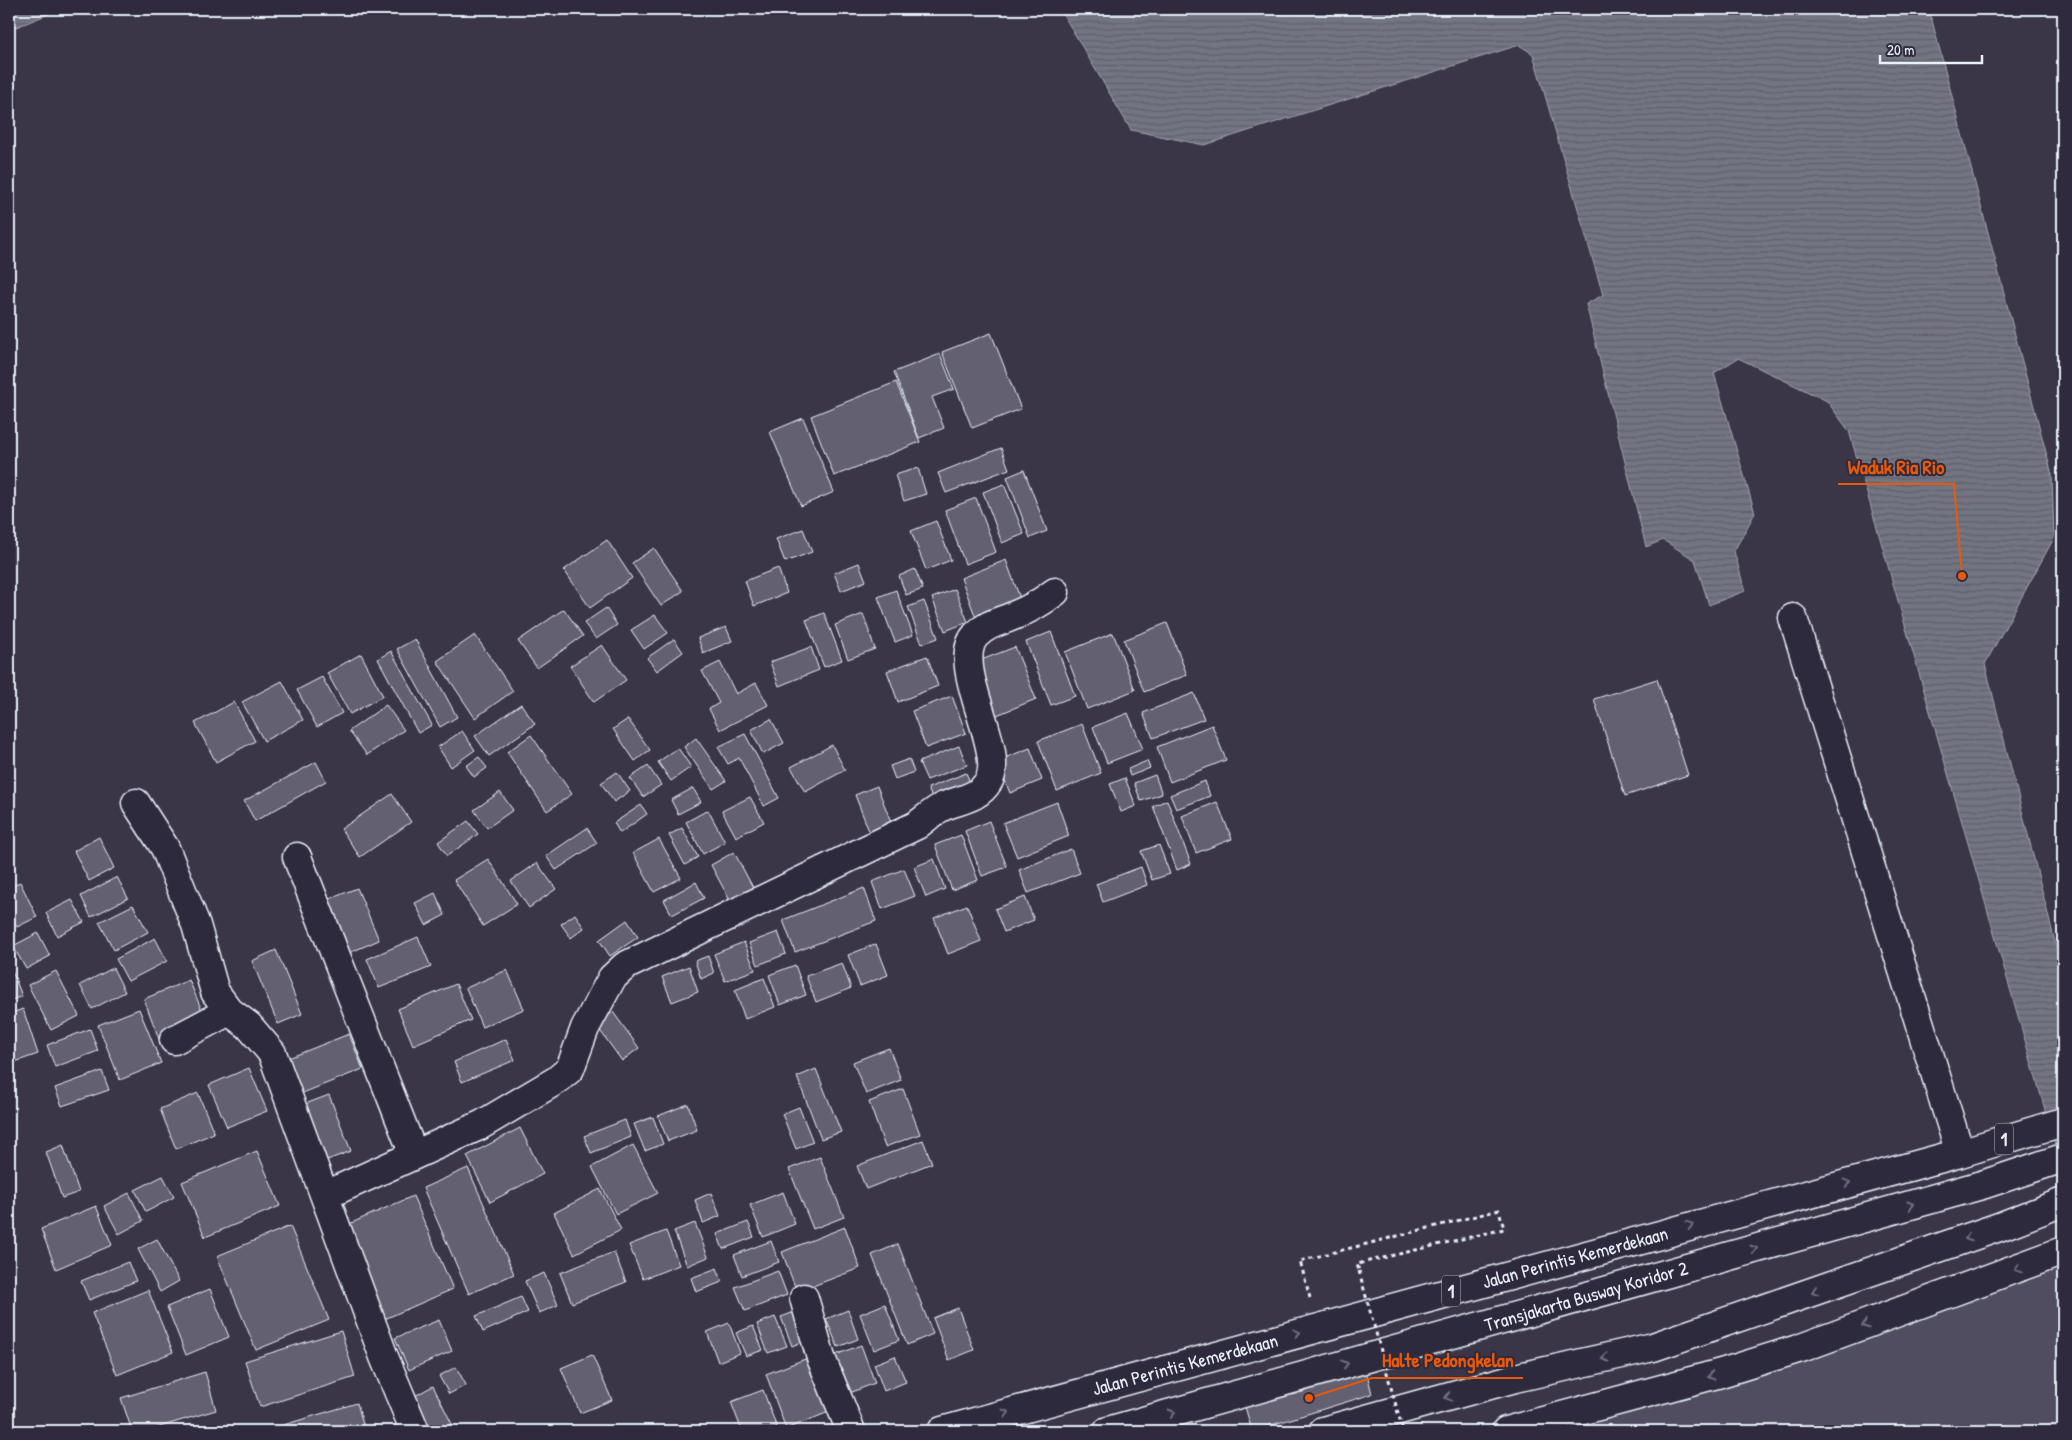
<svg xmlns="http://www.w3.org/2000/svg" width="2072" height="1440" viewBox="0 0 2072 1440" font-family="'Patrick Hand',sans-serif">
  <defs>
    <pattern id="water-rules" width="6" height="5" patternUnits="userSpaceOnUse" patternTransform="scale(1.25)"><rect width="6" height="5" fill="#737482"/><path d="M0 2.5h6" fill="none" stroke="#5f6069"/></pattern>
  </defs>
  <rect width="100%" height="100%" fill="#3a3648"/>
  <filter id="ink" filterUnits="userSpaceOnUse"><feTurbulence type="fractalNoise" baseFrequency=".02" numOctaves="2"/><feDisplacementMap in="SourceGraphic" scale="10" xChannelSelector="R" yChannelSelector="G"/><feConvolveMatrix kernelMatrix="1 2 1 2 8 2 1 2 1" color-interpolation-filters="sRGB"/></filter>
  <g filter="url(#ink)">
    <!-- green -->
    <path fill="#504e5f" stroke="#9ca0ac" d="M2063,1251V1431H1507Z"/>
    <!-- water -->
    <path fill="url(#water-rules)" stroke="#a2a6b1" d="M9,9H61L9,30Z
      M1060,9H1929L2052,475L2054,538L1985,664L2063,974V1172L1849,431L1827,401L1738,358L1714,373L1755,513L1734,551L1745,591L1709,605L1695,560L1663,540L1646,547L1586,304L1603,295L1533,54L1519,45L1204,145L1131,130Z"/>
    <!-- building -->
    <path fill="#636171" stroke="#e8f1f8" d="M991,333L1021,409L972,428L942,352Z
      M940,354L954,389L932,397L944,428L919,438L894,372Z
      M896,382L920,442L834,476L811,416Z
      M803,418L834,492L801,506L770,432Z
      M1001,448L1009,469L946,493L938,473Z
      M918,468L926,494L904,501L895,475Z
      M1024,470L1047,531L1030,538L1007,477Z
      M1004,484L1024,534L1002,543L983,492Z
      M976,498L996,552L965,564L945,510Z
      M936,521L951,560L926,570L911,531Z
      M803,529L812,552L785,562L776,539Z
      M607,540L632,578L590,608L564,570Z
      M654,548L683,591L661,606L632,563Z
      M1006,560L1021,601L976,618L961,578Z
      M859,563L866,581L841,591L834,573Z
      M778,568L787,593L754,606L745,581Z
      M915,569L923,589L906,595L899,576Z
      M955,589L968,622L945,631L932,598Z
      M896,590L913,635L895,642L878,597Z
      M924,601L938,638L922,644L908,607Z
      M606,608L617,625L596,639L584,623Z
      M564,609L583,636L537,668L518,641Z
      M824,613L842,660L824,667L806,620Z
      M863,614L875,649L848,659L835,625Z
      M655,615L668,633L644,649L631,630Z
      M1167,623L1187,675L1144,692L1124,640Z
      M726,627L732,641L703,653L698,638Z
      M1051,632L1075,696L1051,705L1026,642Z
      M1113,633L1135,690L1087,709L1065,652Z
      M475,635L513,691L475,718L437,661Z
      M415,639L457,717L440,727L397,649Z
      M674,639L683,652L657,671L647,658Z
      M602,645L626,680L594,702L570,666Z
      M811,647L819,670L779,686L770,662Z
      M1015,647L1036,699L992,717L971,664Z
      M391,651L432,725L418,733L378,659Z
      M361,654L383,696L350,714L327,673Z
      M927,656L938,686L898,702L887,671Z
      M720,662L736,694L756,683L768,705L720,730L709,709L719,703L702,671Z
      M322,677L342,713L317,727L297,690Z
      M1657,679L1688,775L1625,796L1594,699Z
      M282,681L303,720L264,741L242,702Z
      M1194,693L1204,719L1153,738L1143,713Z
      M952,696L966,733L926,748L912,711Z
      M234,702L255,741L216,762L195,723Z
      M521,704L535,724L489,756L475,736Z
      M386,705L404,730L367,755L349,731Z
      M1128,713L1143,749L1107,763L1093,727Z
      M628,719L650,750L635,761L613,729Z
      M771,719L784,743L763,754L751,730Z
      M1082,724L1101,773L1057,791L1038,741Z
      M1212,725L1226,760L1170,782L1157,747Z
      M462,731L475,750L451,767L438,747Z
      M745,734L779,798L764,806L739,758L728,764L718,747Z
      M531,735L572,794L547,811L507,752Z
      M696,738L726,781L713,789L684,747Z
      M832,745L845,770L805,792L791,767Z
      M959,746L967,765L927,780L919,762Z
      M678,748L691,767L671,781L658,762Z
      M1030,748L1042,780L1010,793L997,761Z
      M479,757L487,768L474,777L466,766Z
      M909,759L914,772L895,779L890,766Z
      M1147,761L1150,768L1130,776L1128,769Z
      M316,762L326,781L255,821L244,801Z
      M648,766L661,785L643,797L630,778Z
      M617,772L630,791L614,802L601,783Z
      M966,773L974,791L935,806L928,788Z
      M1155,775L1162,794L1141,801L1134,783Z
      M1125,778L1136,806L1121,812L1110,784Z
      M1205,781L1210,796L1176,809L1170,795Z
      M877,786L893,827L871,836L855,795Z
      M693,788L701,802L678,814L671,800Z
      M500,792L513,810L487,828L474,810Z
      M392,794L411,822L360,857L341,829Z
      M750,797L764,822L736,837L722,811Z
      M1167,800L1191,864L1177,870L1153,806Z
      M1057,802L1069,836L1017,857L1003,823Z
      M1217,802L1232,839L1196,853L1182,816Z
      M641,805L647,814L620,833L614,823Z
      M708,810L725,842L703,854L686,822Z
      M468,821L478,834L447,856L438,842Z
      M989,821L1007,867L982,876L965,831Z
      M587,828L597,843L556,870L546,856Z
      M682,828L698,857L685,865L669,835Z
      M961,835L978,880L952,890L935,845Z
      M99,837L114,868L89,881L74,851Z
      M659,839L681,878L654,892L633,853Z
      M1159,845L1170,874L1152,880L1141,851Z
      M1071,849L1080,873L1028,893L1019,870Z
      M734,852L758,897L735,910L711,865Z
      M488,859L517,904L483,926L454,880Z
      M934,859L945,889L926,897L914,867Z
      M537,863L556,889L529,908L511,881Z
      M1141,867L1147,885L1103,902L1096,884Z
      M904,869L915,896L882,909L872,882Z
      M117,877L128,898L91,917L81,896Z
      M20,882L37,917L17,927L9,912V888Z
      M696,882L704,898L672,915L664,900Z
      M357,888L379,940L349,953L327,900Z
      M864,888L876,921L795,952L783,920Z
      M435,893L445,915L426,925L415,903Z
      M1025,897L1034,920L1004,932L995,909Z
      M72,900L84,922L57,936L46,913Z
      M133,905L148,932L114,950L99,922Z
      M967,905L981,941L948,954L934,918Z
      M575,914L584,928L571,938L561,924Z
      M627,920L638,937L610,956L599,940Z
      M778,932L786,954L758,965L749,943Z
      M38,933L50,956L26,969L13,946Z
      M418,937L431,967L379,988L367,959Z
      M155,938L167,961L128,981L116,959Z
      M744,942L755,970L725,981L714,954Z
      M876,944L888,975L860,986L848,955Z
      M276,950L302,1014L278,1024L252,961Z
      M708,956L714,973L701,979L695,961Z
      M9,963L22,996L9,1001Z
      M842,963L851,988L816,1002L806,976Z
      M795,965L806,995L780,1005L769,975Z
      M689,966L698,992L672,1002L662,977Z
      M113,968L125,992L92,1009L80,985Z
      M507,970L524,1009L482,1027L466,988Z
      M56,971L79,1016L51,1030L28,985Z
      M764,978L775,1007L745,1019L735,990Z
      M189,980L206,1020L159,1039L144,999Z
      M456,984L471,1020L413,1045L398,1009Z
      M23,1009L38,1054L9,1064V1014Z
      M139,1009L161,1063L120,1080L98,1025Z
      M613,1012L639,1048L622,1061L596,1025Z
      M90,1029L98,1051L55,1067L47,1045Z
      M349,1034L363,1069L290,1098L276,1063Z
      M506,1039L515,1060L462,1082L454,1062Z
      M889,1048L901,1080L866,1094L853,1062Z
      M249,1068L267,1111L227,1127L209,1085Z
      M816,1069L841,1132L821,1139L797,1077Z
      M102,1071L109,1090L62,1106L55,1088Z
      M903,1089L920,1134L885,1147L869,1102Z
      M198,1093L214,1133L176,1149L160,1109Z
      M329,1095L351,1151L322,1162L300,1106Z
      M688,1104L697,1130L668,1141L658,1116Z
      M799,1107L813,1142L796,1149L782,1114Z
      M653,1117L663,1144L645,1151L634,1124Z
      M625,1120L631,1137L591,1153L584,1136Z
      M520,1128L543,1174L490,1202L467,1156Z
      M923,1140L932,1163L866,1189L857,1166Z
      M63,1145L79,1192L62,1198L46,1152Z
      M633,1145L658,1193L616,1214L592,1167Z
      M257,1151L280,1206L205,1237L182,1182Z
      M820,1157L844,1217L813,1229L789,1169Z
      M468,1168L514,1274L469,1294L423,1188Z
      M163,1176L174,1197L146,1212L135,1190Z
      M600,1189L621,1230L574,1254L554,1213Z
      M783,1192L795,1224L763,1237L750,1205Z
      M129,1193L143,1221L119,1234L104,1206Z
      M711,1193L720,1216L703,1223L695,1200Z
      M413,1196L453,1289L380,1321L340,1228Z
      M96,1206L112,1245L56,1269L41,1229Z
      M748,1222L754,1237L723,1249L717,1234Z
      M695,1223L708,1257L687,1266L674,1231Z
      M290,1226L329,1320L256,1350L217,1256Z
      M845,1227L860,1268L797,1292L782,1252Z
      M666,1231L679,1265L643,1279L629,1245Z
      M157,1239L179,1281L160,1292L138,1249Z
      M771,1241L779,1262L742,1276L734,1255Z
      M898,1244L933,1334L907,1345L872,1255Z
      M614,1252L626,1282L572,1303L560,1273Z
      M128,1262L136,1281L89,1300L81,1281Z
      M717,1268L722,1282L696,1292L691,1278Z
      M778,1271L787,1295L745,1311L735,1287Z
      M544,1273L558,1305L539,1313L525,1281Z
      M210,1289L229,1337L186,1355L167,1307Z
      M148,1290L173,1352L117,1375L92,1313Z
      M521,1297L528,1312L483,1332L476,1316Z
      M885,1304L899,1340L874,1350L860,1314Z
      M958,1308L974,1350L949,1360L933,1318Z
      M803,1309L814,1337L792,1346L781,1317Z
      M848,1310L858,1339L838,1347L826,1319Z
      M775,1317L787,1346L768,1353L757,1324Z
      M439,1320L452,1351L409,1370L395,1338Z
      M729,1323L740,1353L718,1362L707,1332Z
      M753,1326L763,1350L746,1356L736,1333Z
      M341,1331L355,1377L260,1407L245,1361Z
      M861,1345L875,1383L847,1394L833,1356Z
      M592,1355L612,1400L580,1413L561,1368Z
      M813,1356L834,1410L786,1429L766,1374Z
      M895,1356L906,1382L884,1391L874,1364Z
      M456,1367L466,1385L449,1394L439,1376Z
      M1366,1369L1372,1394L1252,1431L1244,1403Z
      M205,1372L216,1410L146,1431H132L121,1398Z
      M433,1386L452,1424L439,1431H429L411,1398Z
      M763,1390L778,1431H742L731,1402Z
      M357,1403L365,1431H271L270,1429Z"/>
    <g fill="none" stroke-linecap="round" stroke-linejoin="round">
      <defs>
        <path id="minor" d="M1793,618L1960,1153
          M136,803L165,848L196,925L215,992L229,1011L249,1026L272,1053L384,1357L415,1431
          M297,857L414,1155
          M174,1040L229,1011
          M326,1195L481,1125L557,1080L570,1069L585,1028L612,978L625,966L917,825C925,819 934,811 942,807C958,800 979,798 988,782C1008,751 948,665 976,635C987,624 999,622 1013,616C1028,610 1042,602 1055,592
          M804,1298L821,1358L851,1431
          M1108,1431L1985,1184L2063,1158
          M1323,1431L1515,1378L1653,1347L1999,1227L2063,1202"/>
        <path id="highway" d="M942,1431L1960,1153L2063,1122
          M1506,1431L1721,1373L1801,1348L2063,1251"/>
      </defs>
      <!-- minor casing -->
      <use href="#minor" stroke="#e8f1f8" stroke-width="31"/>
      <!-- highway casing -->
      <use href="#highway" stroke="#e8f1f8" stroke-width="31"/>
      <!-- path -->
      <path stroke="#e8f1f8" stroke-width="3" stroke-dasharray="4 4" stroke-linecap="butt" d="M1310,1298L1300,1261L1499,1210L1504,1229L1357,1264L1359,1271"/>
      <!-- minor -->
      <use href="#minor" stroke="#2f2a3d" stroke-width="28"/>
      <!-- highway -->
      <use href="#highway" stroke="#2f2a3d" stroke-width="28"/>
      <!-- path-bridge -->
      <path stroke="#e8f1f8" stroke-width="3" stroke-dasharray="4 4" stroke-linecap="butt" d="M1359,1271L1403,1431"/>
    </g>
    <!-- one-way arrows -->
    <defs><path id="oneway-chevron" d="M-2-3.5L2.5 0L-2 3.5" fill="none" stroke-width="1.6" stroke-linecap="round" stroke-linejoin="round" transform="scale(1.25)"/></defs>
    <g stroke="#70707e">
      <use href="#oneway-chevron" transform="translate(1847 1183) rotate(-15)"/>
      <use href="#oneway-chevron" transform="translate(1911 1205) rotate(-16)"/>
      <use href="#oneway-chevron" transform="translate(1690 1225) rotate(-15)"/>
      <use href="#oneway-chevron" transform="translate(1968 1238) rotate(161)"/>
      <use href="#oneway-chevron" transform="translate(1754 1249) rotate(-16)"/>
      <use href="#oneway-chevron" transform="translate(2018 1269) rotate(159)"/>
      <use href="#oneway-chevron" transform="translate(1815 1291) rotate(161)"/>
      <use href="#oneway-chevron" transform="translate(1865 1325) rotate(160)"/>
      <use href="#oneway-chevron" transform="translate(1297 1333) rotate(-15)"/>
      <use href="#oneway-chevron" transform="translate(1605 1358) rotate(167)"/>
      <use href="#oneway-chevron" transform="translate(1345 1364) rotate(-16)"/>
      <use href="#oneway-chevron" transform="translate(1711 1376) rotate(165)"/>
      <use href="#oneway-chevron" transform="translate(1448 1397) rotate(165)"/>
      <use href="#oneway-chevron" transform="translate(1006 1413) rotate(-15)"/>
      <use href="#oneway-chevron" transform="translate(1172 1413) rotate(-16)"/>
    </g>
  </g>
  <g text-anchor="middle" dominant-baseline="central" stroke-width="4" stroke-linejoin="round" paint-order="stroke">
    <!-- shield labels -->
    <g fill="#2f2a3d" stroke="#b0b5c0" stroke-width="1">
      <rect x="1995" y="1123.5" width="18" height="31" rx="4"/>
      <rect x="1442" y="1275.5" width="18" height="31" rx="4"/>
    </g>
    <g font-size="18" font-weight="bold" fill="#e8f1f8">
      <text x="2004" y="1139">1</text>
      <text x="1451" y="1291">1</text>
    </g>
    <!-- street labels -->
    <g font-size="19" fill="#e8f1f8" stroke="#2f2a3d">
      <text transform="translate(1575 1257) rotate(-15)">Jalan Perintis Kemerdekaan</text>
      <text transform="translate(1586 1296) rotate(-16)">Transjakarta Busway Koridor 2</text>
      <text transform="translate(1185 1364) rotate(-15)">Jalan Perintis Kemerdekaan</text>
    </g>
  </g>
  <!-- callouts -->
  <path fill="none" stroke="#e8590c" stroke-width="2" d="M1962 576L1954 484H1838M1309 1398L1372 1378H1523"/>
  <g fill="#e8590c" stroke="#2f2a3d" stroke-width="2">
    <circle cx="1962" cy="576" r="5"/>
    <circle cx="1309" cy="1398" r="5"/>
  </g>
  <g font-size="20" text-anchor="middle" font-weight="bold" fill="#e8590c" stroke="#2f2a3d" stroke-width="4" stroke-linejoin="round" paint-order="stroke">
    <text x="1896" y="474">Waduk Ria Rio</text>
    <text x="1448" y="1367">Halte Pedongkelan</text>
  </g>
  <!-- margin -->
  <rect width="2072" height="1440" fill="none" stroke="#2f2a3d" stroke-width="30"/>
  <rect x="15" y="15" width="2042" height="1410" fill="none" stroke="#e8f1f8" stroke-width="2" filter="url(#ink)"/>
  <!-- scale -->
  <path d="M1880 55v8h102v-8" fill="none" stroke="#e8f1f8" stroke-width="2.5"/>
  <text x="1887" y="55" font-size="15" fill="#e8f1f8" stroke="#2f2a3d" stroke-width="4" paint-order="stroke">20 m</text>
</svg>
